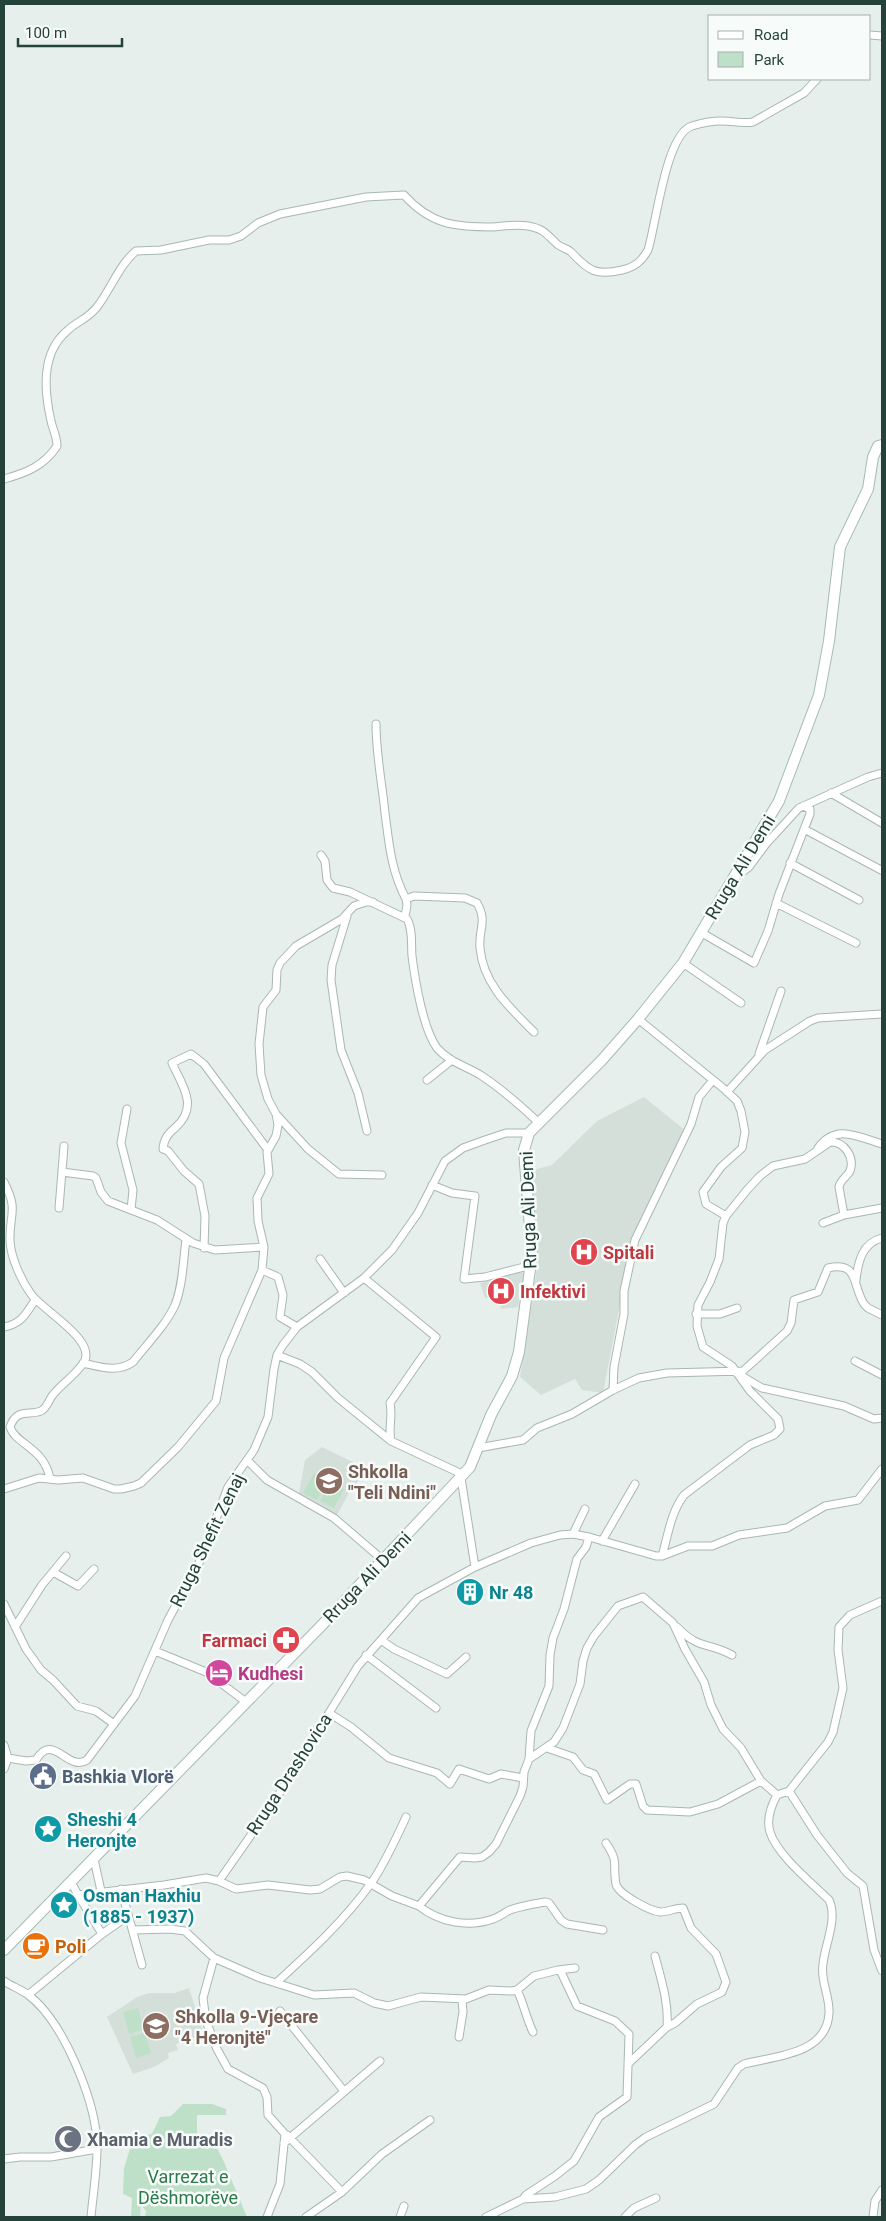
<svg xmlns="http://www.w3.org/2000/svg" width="886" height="2221" viewBox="0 0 886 2221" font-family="Roboto,sans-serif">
  <rect width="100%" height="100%" fill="#e6efeb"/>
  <!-- built -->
  <path fill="#d4dfda" d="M644,1097L687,1132L632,1241L603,1393L582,1390L575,1379L541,1395L520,1377L538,1262L530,1171L552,1165L597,1121Z
    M519,1272L525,1273L518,1307L501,1309L499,1299L495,1296L485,1298L480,1283Z
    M322,1447L367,1469L363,1478L360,1477L354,1488L351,1489L337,1515L299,1493L305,1460Z
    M189,1988L204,2035L176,2044L178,2050L168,2053L169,2058L154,2067L133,2074L107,2017L137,1997L149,1993H175Z"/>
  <!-- green -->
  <path fill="#bfe0c8" d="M314,1473L328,1480L317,1500L303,1493Z
    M330,1482L344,1489L334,1508L320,1501Z
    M138,2008L144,2029L129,2034L123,2012Z
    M145,2033L151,2053L136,2058L130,2037Z
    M183,2104H212L226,2109V2115H197V2138H212L224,2162L247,2217H145L146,2211L141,2205L140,2217H131L132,2198L123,2194L124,2168L134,2136L152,2134L160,2117L171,2116Z"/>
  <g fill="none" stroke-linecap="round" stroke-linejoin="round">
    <defs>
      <path id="street" d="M870,35L882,36
        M4,479C26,473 44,466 57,446C57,437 53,430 51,421C44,390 41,353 67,331C77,321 88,319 97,307C111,289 119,265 136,251L161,250L209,240H229L241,236L258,223L280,214L366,197L404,195C431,225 455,227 493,227C505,226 516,224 528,226C544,229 545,233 556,243C560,248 568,248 572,253C589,271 596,276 622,270C635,267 642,261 648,250C656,225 666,133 692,126C701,123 713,121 722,121C733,121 743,124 753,122L804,93L817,79
        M376,724C376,754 382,783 385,813C389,843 391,871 406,899
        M831,793L882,823
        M804,829L881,870
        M321,855L325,861L327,880L333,888L350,892L407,919C413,929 411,944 412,956C415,980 423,1029 437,1048C449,1062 468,1067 482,1076C503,1090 520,1105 538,1122
        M790,863L859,900
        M736,877L749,867L766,844L799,808L868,777L882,773
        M776,903L856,943
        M347,916L332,965L331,980L341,1050L358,1093L367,1131
        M405,916L407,905L406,899L414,896L465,898L477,903C488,922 478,930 480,948C483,984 510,1008 534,1032
        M702,933L754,963L768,931L779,894L810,814V809L803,806
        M683,963L741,1003
        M638,1019L723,1088L737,1101L741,1111L745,1132L742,1148L721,1167L703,1192L706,1204L726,1216
        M759,1054L781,991
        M427,1080L452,1060
        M727,1092L765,1050L810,1021L818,1018L882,1014
        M127,1109L121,1143L133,1190L131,1210
        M276,1114L308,1149L339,1174L382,1175
        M818,1148C836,1123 858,1137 882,1144
        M62,1172L93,1176L96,1178L101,1192L108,1201L157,1220L193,1243L215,1250L264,1247
        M4,1182C19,1211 9,1214 10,1241C11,1258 21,1280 31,1294C42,1310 97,1340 84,1362C76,1375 61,1384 52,1396C49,1400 47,1408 41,1411C30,1416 17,1407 10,1427C15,1444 45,1448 50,1479
        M432,1185L452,1193L475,1196L464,1279L485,1277L532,1265
        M59,1208L64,1146
        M823,1223L844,1215L882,1208
        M204,1248L205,1216L199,1184L184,1171L168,1151L163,1149C164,1138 168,1134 176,1127C199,1106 182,1085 172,1063L191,1054L204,1064L268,1150
        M320,1259L344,1293
        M364,1278L436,1337L390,1403C393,1417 388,1428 391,1441
        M856,1280C858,1262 862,1243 882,1238
        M696,1314H720L737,1308
        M4,1327C21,1324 26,1314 35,1300
        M297,1327L280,1317L283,1295L278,1277L262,1270L264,1247L258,1221L257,1198L269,1174L267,1152L276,1136L278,1125L276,1114L268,1099L261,1075L259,1044L263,1007L276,990L277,970L280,963L296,946L342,919L354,906L366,902H373
        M277,1355L300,1364L312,1372L338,1398L391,1441L464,1475
        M855,1361L882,1375
        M83,1363C101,1367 117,1373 133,1362C147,1344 166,1325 175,1305C183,1285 183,1261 186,1240
        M735,1372L762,1388L844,1406L874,1419L882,1418
        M613,1390L614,1367L624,1314V1291L635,1240L691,1124L699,1097L713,1080
        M478,1448L523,1440L537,1428L572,1414L613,1390L639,1378L667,1373L743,1371L787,1331L791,1323L794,1300L818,1292L828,1268C859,1261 852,1285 864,1304L868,1308L882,1315
        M247,1460L267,1480L334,1518L383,1560
        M461,1478L475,1567
        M4,1489L39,1478L58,1480L83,1478L114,1489H121L134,1486L141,1483L178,1447L216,1401L224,1358L262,1270
        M573,1534L585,1509
        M602,1541L635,1484
        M662,1556C668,1535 671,1512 684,1495L750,1445L774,1435L780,1429L778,1419L750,1391L732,1366L703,1347L697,1326L698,1305L710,1282L719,1259L723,1223L726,1216L747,1190L760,1176L773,1166L805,1159L830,1142C844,1141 855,1157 850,1171C847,1177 840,1180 839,1187L844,1215
        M53,1572L78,1586L94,1569
        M4,1604L26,1649L41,1670L53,1680L77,1706L96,1711L114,1724
        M15,1627L42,1585L66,1556
        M677,1627C699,1650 708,1642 732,1655
        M381,1640L394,1649L447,1674L466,1657
        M155,1651L206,1672L246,1702
        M366,1655L436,1708
        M329,1713L351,1727L389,1758L437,1773L450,1784L459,1769L489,1779L501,1774L523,1778
        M4,1745L8,1758L4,1769
        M547,1748L573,1757L583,1770L594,1774L607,1800L630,1784H636L643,1806L647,1810L690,1812L718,1804L761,1781
        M8,1758L26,1761L36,1760C53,1731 68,1773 87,1760L135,1696L168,1620L200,1561L228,1487L254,1450L268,1417L274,1369L277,1355L283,1345L297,1327L364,1278L392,1250L418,1213L445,1161L463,1148L485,1140L506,1133H529
        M529,1759L554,1742L563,1728L580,1684L583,1661L587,1648L594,1636L618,1606L643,1597L673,1623L685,1649L704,1682L711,1705L723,1729L741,1748L761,1781L777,1795
        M789,1791L817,1835L847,1873L863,1886L874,1950L882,1971
        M606,1843C620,1864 612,1864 616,1884C618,1894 650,1911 660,1912C668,1912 675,1908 683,1908L691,1928L716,1954L726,1982L722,1992L697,2004L675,2023L667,2027L628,2064
        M94,1859L101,1891
        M219,1881L236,1889L268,1885L310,1890L320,1889L340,1877L347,1876L364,1880L392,1896L419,1906L460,1857L475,1858L482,1857L489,1852L496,1844L520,1796L523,1787L524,1772L529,1759L531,1731L549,1686L550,1655L553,1638L564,1609L577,1559L586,1547L589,1537
        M71,1882L78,1895L164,1885L206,1878L219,1881L274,1802L358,1666L418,1598L475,1567L531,1543L560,1535L573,1534L589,1537L656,1556H662L688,1546H712L739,1535L787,1528L825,1506L858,1500L882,1469
        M121,1889L142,1965
        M78,1895L102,1934
        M419,1906C439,1922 468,1928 493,1919C499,1917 504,1913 510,1910C521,1906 533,1904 545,1902L549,1903L561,1920L567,1924L603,1930
        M133,1930L170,1929L185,1931L214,1958L260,1978L314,1995L354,1993L374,2003L388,2006L421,1997L466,1999L489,1990L512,1991L517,1990L534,1976L558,1970L561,1972L577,2006L615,2021L629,2034L627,2097L599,2117L574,2161L555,2176L526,2195L523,2199L486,2217
        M655,1956C661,1979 669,2003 667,2027
        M214,1958L203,1998L206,2021L217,2049L228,2069L263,2088L267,2097L268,2115L285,2134L280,2184L267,2217
        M558,1970L575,1968
        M4,1981C11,1986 20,1989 27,1994C63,2020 94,2098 97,2141C98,2164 93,2194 91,2217
        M276,1983C310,1952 345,1920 372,1882C386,1861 396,1839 406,1817
        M517,1990C524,2004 526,2018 533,2032
        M28,1995L102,1934L128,1916
        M280,2011L344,2091
        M459,2037L463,2012L462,1999
        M287,2135L342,2192
        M284,2143L380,2061
        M4,2159L20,2157H51L97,2149
        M523,2199L555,2197L586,2189L599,2180L635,2145L646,2137L714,2104L738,2068L744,2064C774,2056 827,2055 829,2013C830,1996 820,1981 823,1964C825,1944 838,1919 829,1900C812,1883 777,1855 770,1832C766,1819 771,1806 777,1795L789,1791L828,1742L833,1732L843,1688L838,1650L839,1627L850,1615L882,1601
        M306,2217L342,2192L382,2154L430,2120
        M400,2217L404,2206
        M625,2217L634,2208L656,2198
        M873,2217L875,2201L882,2190"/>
      <path id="secondary" d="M4,1950L322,1625L470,1467L491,1415L512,1376L519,1352L532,1254L524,1150L529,1133L602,1060L638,1019L683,963L779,801L819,695L829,641L840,547L868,489L873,457L878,446L882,445"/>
    </defs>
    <!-- street casing -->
    <use href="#street" stroke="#a8b8b2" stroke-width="9"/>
    <!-- secondary casing -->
    <use href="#secondary" stroke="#a4bbb3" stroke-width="12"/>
    <!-- street -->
    <use href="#street" stroke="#fff" stroke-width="7"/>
    <!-- secondary -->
    <use href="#secondary" stroke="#fff" stroke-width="10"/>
  </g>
  <!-- icons -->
  <defs>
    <symbol id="hospital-disc" viewBox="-11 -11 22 22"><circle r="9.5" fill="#e0444e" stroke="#f7fbf9"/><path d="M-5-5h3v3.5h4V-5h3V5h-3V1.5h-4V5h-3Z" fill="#fff"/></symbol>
    <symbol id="school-disc" viewBox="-11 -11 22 22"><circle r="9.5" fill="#8d6e63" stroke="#f7fbf9"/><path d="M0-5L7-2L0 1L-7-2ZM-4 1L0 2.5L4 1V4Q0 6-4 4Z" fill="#fff"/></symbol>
    <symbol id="building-disc" viewBox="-11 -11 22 22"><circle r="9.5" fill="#0f9aa8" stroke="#f7fbf9"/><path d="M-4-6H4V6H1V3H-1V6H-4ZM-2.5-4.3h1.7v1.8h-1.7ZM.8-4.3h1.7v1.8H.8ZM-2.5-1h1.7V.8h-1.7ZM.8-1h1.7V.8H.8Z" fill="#fff"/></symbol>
    <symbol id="pharmacy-disc" viewBox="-11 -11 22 22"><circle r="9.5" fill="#e0444e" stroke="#f7fbf9"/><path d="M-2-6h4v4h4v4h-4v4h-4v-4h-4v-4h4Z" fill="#fff"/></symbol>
    <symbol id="hotel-disc" viewBox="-11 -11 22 22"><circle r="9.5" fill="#d1479c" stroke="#f7fbf9"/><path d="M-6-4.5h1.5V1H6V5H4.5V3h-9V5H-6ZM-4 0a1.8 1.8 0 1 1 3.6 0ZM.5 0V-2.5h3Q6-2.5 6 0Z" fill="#fff"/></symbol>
    <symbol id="civic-disc" viewBox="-11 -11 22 22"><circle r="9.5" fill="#5c6f8a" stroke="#f7fbf9"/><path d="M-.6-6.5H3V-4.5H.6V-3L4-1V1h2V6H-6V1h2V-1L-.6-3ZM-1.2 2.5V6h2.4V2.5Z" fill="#fff"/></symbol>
    <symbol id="sight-disc" viewBox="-11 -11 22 22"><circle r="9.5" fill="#0f9aa8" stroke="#f7fbf9"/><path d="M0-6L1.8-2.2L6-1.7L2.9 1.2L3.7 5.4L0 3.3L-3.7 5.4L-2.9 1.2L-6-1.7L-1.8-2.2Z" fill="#fff"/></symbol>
    <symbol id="cafe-disc" viewBox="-11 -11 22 22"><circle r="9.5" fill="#e8710a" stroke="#f7fbf9"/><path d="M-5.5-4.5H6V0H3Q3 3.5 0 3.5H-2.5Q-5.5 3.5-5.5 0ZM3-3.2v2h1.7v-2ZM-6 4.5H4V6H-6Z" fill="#fff"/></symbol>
    <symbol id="mosque-disc" viewBox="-11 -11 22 22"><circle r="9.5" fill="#6b7280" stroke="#f7fbf9"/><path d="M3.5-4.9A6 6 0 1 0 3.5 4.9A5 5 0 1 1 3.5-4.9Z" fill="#fff"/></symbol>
  </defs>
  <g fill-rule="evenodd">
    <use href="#hospital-disc" x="568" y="1236" width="32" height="32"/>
    <use href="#hospital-disc" x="485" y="1275" width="32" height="32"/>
    <use href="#school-disc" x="313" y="1465" width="32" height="32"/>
    <use href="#building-disc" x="454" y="1576" width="32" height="32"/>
    <use href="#pharmacy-disc" x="270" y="1624" width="32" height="32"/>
    <use href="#hotel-disc" x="203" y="1657" width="32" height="32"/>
    <use href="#civic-disc" x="27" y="1760" width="32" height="32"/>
    <use href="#sight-disc" x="32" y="1813" width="32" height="32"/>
    <use href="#sight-disc" x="48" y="1889" width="32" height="32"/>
    <use href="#cafe-disc" x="20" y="1930" width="32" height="32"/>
    <use href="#school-disc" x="140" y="2010" width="32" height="32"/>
    <use href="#mosque-disc" x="52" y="2123" width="32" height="32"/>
  </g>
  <g text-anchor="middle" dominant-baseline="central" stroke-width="5" stroke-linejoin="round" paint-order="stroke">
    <!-- street labels -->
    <g font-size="18" fill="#24423a" stroke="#f7fbf9">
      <text transform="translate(740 867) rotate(-59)">Rruga Ali Demi</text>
      <text transform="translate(528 1210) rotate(-92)">Rruga Ali Demi</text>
      <text transform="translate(207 1540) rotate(-64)">Rruga Shefit Zenaj</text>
      <text transform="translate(367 1577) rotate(-46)">Rruga Ali Demi</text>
      <text transform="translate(289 1774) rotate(-57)">Rruga Drashovica</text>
    </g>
    <!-- health labels -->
    <g font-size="18" font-weight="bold" fill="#be3a42" stroke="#f7fbf9" text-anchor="start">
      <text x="603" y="1252">Spitali</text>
      <text x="520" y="1291">Infektivi</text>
      <text x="267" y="1640" text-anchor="end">Farmaci</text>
    </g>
    <!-- education labels -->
    <g font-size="18" font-weight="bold" fill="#785e54" stroke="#f7fbf9" text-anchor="start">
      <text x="348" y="1471">Shkolla<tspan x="348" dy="21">"Teli Ndini"</tspan></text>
      <text x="175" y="2016">Shkolla 9-Vjeçare<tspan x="175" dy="21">"4 Heronjtë"</tspan></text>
    </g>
    <!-- culture labels -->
    <g font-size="18" font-weight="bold" fill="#0d838f" stroke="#f7fbf9" text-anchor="start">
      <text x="489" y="1592">Nr 48</text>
      <text x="67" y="1819">Sheshi 4<tspan x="67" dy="21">Heronjte</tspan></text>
      <text x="83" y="1895">Osman Haxhiu<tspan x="83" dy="21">(1885 - 1937)</tspan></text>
    </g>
    <!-- hotel labels -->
    <g font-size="18" font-weight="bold" fill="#b23c85" stroke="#f7fbf9" text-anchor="start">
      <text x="238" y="1673">Kudhesi</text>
    </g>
    <!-- service labels -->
    <g font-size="18" font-weight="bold" fill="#4e5e75" stroke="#f7fbf9" text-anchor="start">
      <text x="62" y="1776">Bashkia Vlorë</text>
    </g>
    <!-- food labels -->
    <g font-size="18" font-weight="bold" fill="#c56008" stroke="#f7fbf9" text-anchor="start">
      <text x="55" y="1946">Poli</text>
    </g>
    <!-- worship labels -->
    <g font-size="18" font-weight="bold" fill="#5b616d" stroke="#f7fbf9" text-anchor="start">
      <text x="87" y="2139">Xhamia e Muradis</text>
    </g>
    <!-- park labels -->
    <g font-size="18" fill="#2d7a4b" stroke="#f7fbf9">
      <text x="188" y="2176">Varrezat e<tspan x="188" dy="21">Dëshmorëve</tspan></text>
    </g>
  </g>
  <!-- border -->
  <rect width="886" height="2221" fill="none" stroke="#24423a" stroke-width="10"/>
  <!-- legend -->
  <rect x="708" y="15" width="162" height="65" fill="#f7fbf9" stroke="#a3b1ad"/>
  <rect x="718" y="31" width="25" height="8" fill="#ffffff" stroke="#a3b1ad"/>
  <text x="754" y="40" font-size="15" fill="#24423a">Road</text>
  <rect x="718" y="52" width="25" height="15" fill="#bfe0c8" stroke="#a3b1ad"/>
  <text x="754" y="65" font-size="15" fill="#24423a">Park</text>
  <!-- scale -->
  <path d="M18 38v8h104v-8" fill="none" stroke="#24423a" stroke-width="2.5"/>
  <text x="25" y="38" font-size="15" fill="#24423a" stroke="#f7fbf9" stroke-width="4" paint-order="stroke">100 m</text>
</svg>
